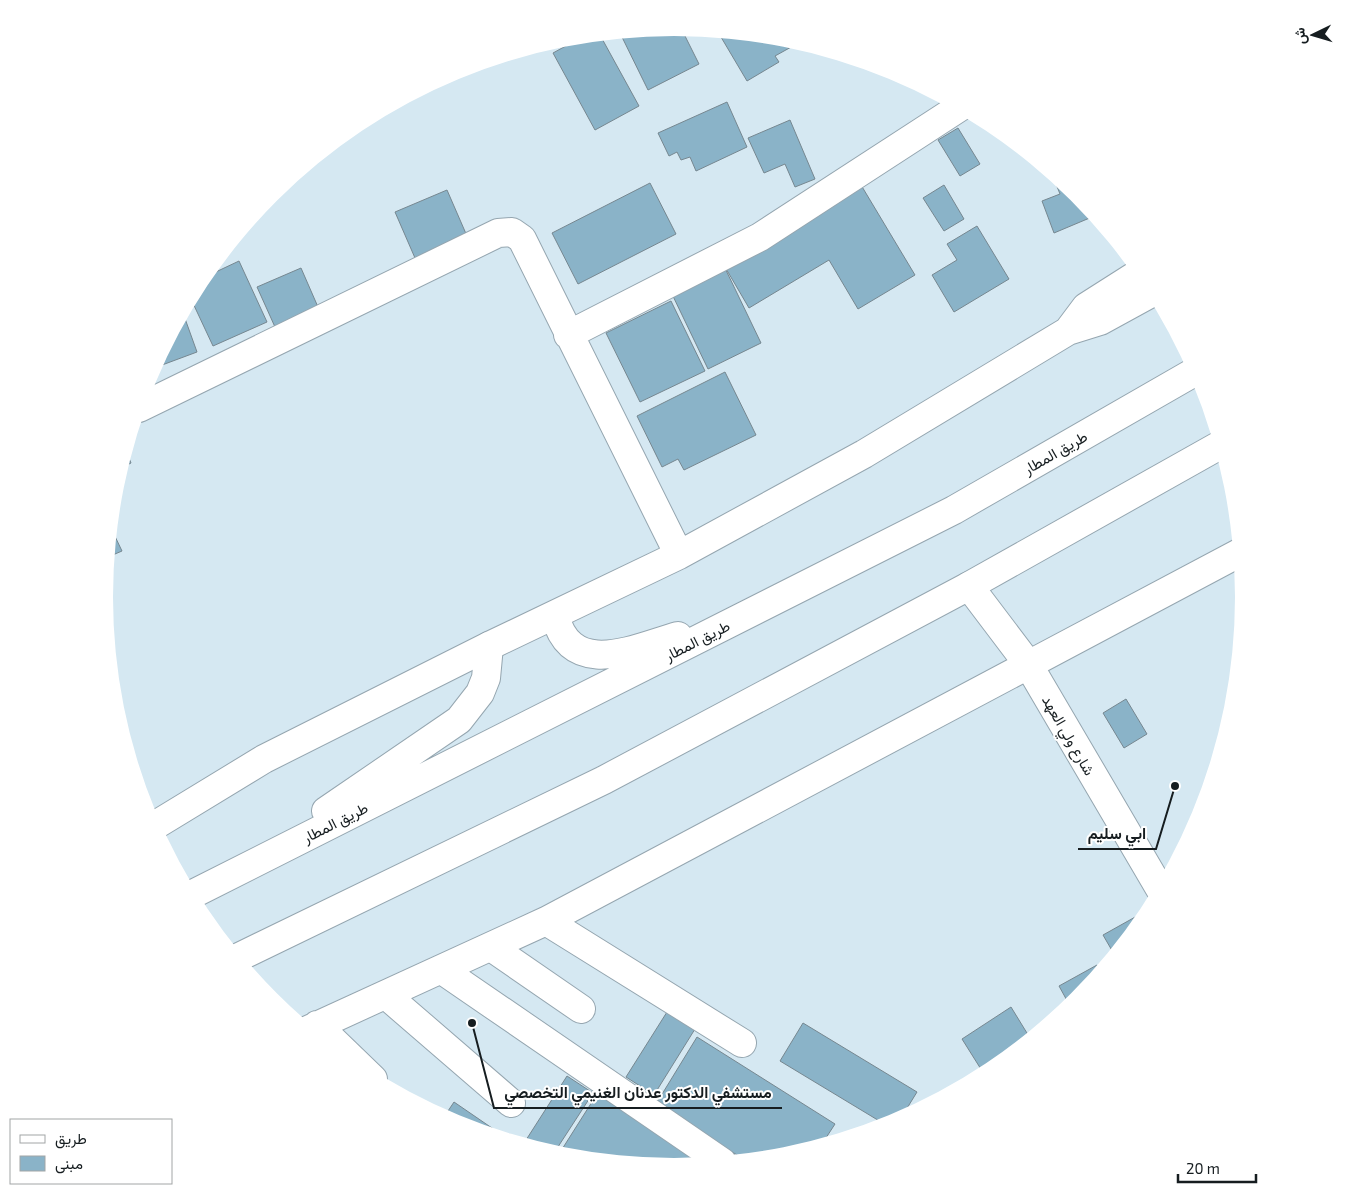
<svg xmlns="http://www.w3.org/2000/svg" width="1348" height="1194" viewBox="0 0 1348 1194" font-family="'Exo 2',Vazirmatn,sans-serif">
  <rect width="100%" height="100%" fill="#d5e8f2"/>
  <!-- building -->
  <path fill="#8ab3c8" stroke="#768790" d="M674,28H681L699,64L648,90L620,33Z
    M718,32L785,39L793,46L775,56L779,62L747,81Z
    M600,35L639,106L595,130L553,53L584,36Z
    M727,102L747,147L696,171L690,157L681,160L677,152L669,156L658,133Z
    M790,120L815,179L795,187L785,164L764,173L748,138Z
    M958,128L980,164L960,176L938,140Z
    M1052,174L1077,195L1089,209L1092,217L1054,233L1042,201L1060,194Z
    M650,183L676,234L578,284L552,233Z
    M861,185L915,275L858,309L829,260L749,308L725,267Z
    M944,185L964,219L944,231L923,198Z
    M447,190L467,236L415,258L395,212Z
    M977,226L1009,279L954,312L932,275L957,260L947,244Z
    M239,261L267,322L213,346L191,299L203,278Z
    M724,266L761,343L708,369L671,292Z
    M301,268L318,307L275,327L257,287Z
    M671,301L705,371L640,402L606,333Z
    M183,313L197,352L154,368Z
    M725,372L756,435L684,470L678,459L662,467L637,416Z
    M126,451L131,463L121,468Z
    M111,528L122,551L108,557Z
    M1126,699L1147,734L1124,748L1103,713Z
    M1137,916L1140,922L1114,954L1103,935Z
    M1097,965L1100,971L1070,1006L1059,986Z
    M1011,1007L1030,1038L984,1074L962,1039Z
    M667,1012L695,1029L654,1095L626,1077Z
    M803,1023L917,1092L901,1118L886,1125L780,1061Z
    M697,1037L835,1124L822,1144L785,1156L745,1160L656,1104Z
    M567,1076L593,1093L554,1153L537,1148L526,1140Z
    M597,1094L704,1163L674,1166L559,1154Z
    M454,1102L508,1139L456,1123L444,1117Z"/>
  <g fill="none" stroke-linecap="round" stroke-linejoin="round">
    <defs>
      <path id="minor" d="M1068,331L1086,307L1141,272
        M568,335L760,237L960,107
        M139,408L498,233L512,232L522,239L679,555
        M154,826L264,759L489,646L679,555L864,454L1068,331L1100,321L1153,292
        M546,921L742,1043
        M491,947L581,1009
        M442,970L722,1162
        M386,995L511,1103
        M317,1025L373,1079
        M308,1030L546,921L1239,553"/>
      <path id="major" d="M969,586L1028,664L1160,889"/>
      <path id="highway" d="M555,616C572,680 635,648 678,636
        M326,811L459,720L480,693L486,678L489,646
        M191,895L954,510L1196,371
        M237,958L604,780L969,586L1220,445"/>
    </defs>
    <!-- minor casing -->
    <use href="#minor" stroke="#95a6b0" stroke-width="30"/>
    <!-- major casing -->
    <use href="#major" stroke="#95a6b0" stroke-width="30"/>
    <!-- highway casing -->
    <use href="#highway" stroke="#95a6b0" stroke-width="30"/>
    <!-- minor -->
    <use href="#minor" stroke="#fff" stroke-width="28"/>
    <!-- major -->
    <use href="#major" stroke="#fff" stroke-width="28"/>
    <!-- highway -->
    <use href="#highway" stroke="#fff" stroke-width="28"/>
  </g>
  <g text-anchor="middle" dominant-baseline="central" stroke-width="4" stroke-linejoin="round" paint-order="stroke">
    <!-- street labels -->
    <g font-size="15" fill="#161d20" stroke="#fff">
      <text transform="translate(1055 452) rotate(-30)">طريق المطار</text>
      <text transform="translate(697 640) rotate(-27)">طريق المطار</text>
      <text transform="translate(1069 735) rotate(60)">شارع ولي العهد</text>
      <text transform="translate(335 822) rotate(-27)">طريق المطار</text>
    </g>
  </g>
  <!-- crop -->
  <path d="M0 0H1348V1194H0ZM113 597a561 561 0 1 1 1122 0a561 561 0 1 1-1122 0Z" fill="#fff" fill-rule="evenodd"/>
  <!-- callouts -->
  <path fill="none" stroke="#161d20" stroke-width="2" d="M1175 786L1156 849H1078M472 1023L494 1108H782"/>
  <g fill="#161d20" stroke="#fff" stroke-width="2">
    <circle cx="1175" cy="786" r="5"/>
    <circle cx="472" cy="1023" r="5"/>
  </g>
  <g font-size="16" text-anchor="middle" font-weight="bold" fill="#161d20" stroke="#fff" stroke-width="4" stroke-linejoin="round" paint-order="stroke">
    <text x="1117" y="839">ابي سليم</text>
    <text x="638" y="1098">مستشفي الدكتور عدنان الغنيمي التخصصي</text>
  </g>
  <!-- legend -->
  <rect x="10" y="1119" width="162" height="65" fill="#ffffff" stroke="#a2a5a6"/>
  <rect x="20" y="1135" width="25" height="8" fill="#ffffff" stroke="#a2a5a6"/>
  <text x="55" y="1144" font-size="15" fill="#161d20">طريق</text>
  <rect x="20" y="1156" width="25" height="15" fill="#8ab3c8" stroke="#a2a5a6"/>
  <text x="55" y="1169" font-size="15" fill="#161d20">مبنى</text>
  <!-- north arrow -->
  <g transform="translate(1313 35) rotate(265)" stroke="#ffffff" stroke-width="4" paint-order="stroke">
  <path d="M0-4L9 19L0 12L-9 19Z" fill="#161d20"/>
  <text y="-8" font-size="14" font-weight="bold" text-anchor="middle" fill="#161d20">ش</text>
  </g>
  <!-- scale -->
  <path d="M1178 1174v8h78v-8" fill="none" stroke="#161d20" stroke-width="2.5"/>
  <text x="1186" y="1174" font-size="15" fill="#161d20" stroke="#ffffff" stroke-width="4" paint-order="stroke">20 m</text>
</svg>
